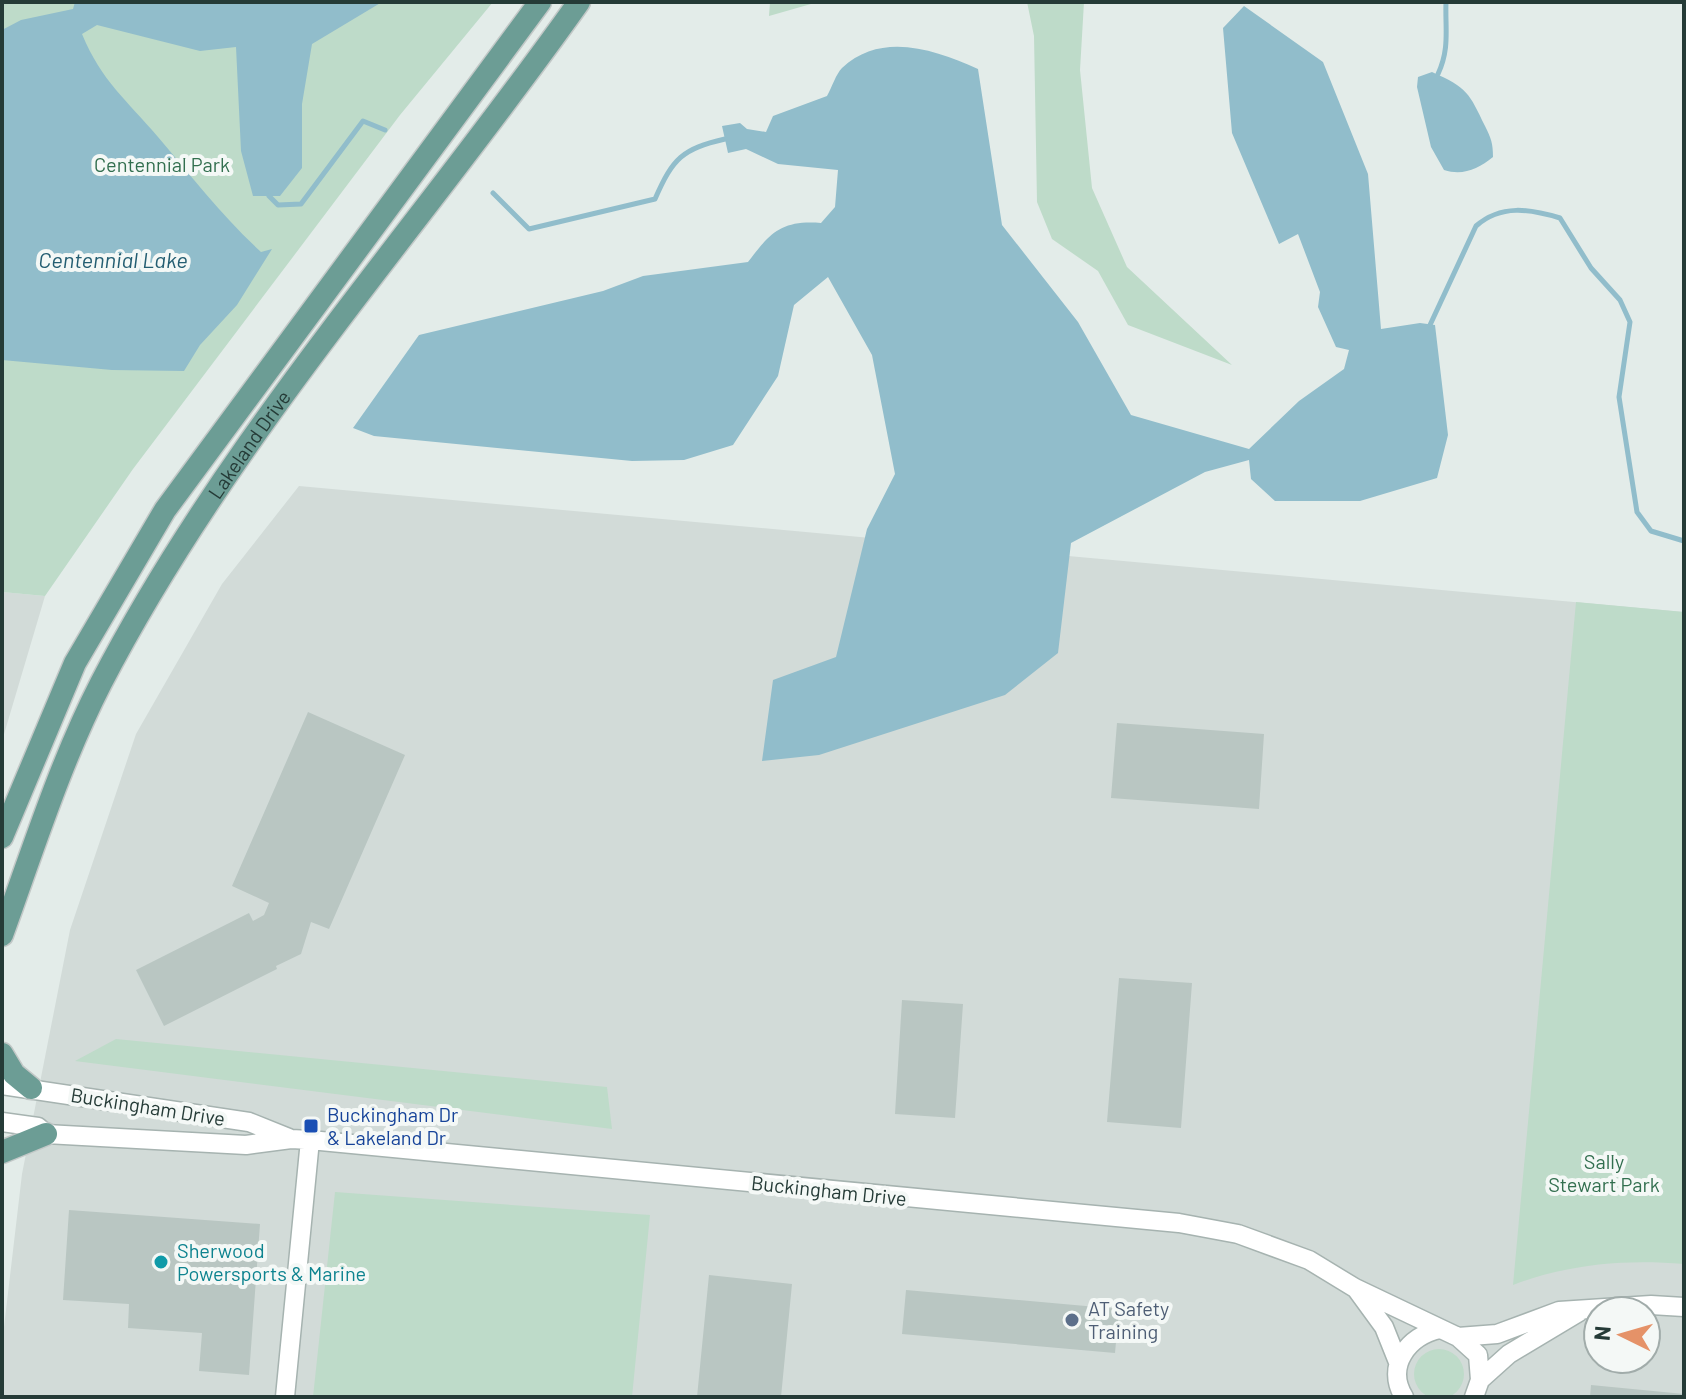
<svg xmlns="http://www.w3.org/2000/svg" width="1686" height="1399" viewBox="0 0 1686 1399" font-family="Barlow,sans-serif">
  <rect width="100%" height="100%" fill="#e3ece9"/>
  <!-- built -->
  <path fill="#d2dbd8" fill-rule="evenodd" d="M299,486L1684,612V1397H2V1344L22,1174L70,930L136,734L222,584ZM1598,1311H1646V1359H1598Z
    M2,592L45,596L2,741Z"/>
  <!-- green -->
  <path fill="#bedbc9" d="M2,2H493L400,115L133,469L45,596L2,592Z
    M770,2H818L769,16Z
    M1027,2H1084L1080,70L1092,188L1127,267L1232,365L1128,325L1098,271L1052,239L1037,202L1034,36Z
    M1576,602L1684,612V1264C1625,1259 1568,1264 1513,1285Z
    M116,1039L607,1087L612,1129L75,1061Z
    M335,1192L650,1215L632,1397H313Z
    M1414 1374a25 25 0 1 1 50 0a25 25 0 1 1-50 0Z"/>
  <!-- water -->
  <path fill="#91bdcb" d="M75,2H382L312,44L302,104V168L280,196H253L241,151L236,47L200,51L97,25L82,34C102,82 126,99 158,137C192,177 222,216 261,252L272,249L237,305L200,345L184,371L112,370L2,360V30L21,20L73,9Z
    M1244,6L1323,62L1368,174L1381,329L1420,323L1435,325L1448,435L1437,478L1360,501H1275L1251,479L1249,460L1205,472L1071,543L1058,653L1005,695L819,755L762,761L773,680L836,657L867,529L895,474L872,355L828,277L794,305L778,376L733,445L684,460L632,461L374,436L353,428L419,335L603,291L643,276L748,262C770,233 781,220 821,223L835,207L838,170L778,164L746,149L728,153L722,126L740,123L747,129L766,132L773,116L827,96C832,87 836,74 842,68C882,31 935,50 978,69L1002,225L1078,322L1131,415L1249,449L1299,401L1344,369L1349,350L1336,347L1318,307L1320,292L1298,234L1279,244L1232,133L1223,28Z
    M1432,72C1468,88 1469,93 1485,126C1491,138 1493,143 1493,157C1478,169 1463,176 1444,170L1431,147L1417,87L1418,77Z"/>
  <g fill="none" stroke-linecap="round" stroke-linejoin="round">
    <!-- stream -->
    <path stroke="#91bdcb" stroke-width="5" d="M1438,74C1450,48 1445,29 1446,2
      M493,193L529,229L655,199C673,158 682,149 725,139
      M269,196L278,205L301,204L363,121L385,130
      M1430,325L1476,226C1501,204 1530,209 1560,218L1591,268L1620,300L1630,322L1619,397L1637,512L1651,531L1684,541"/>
  </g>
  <!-- building -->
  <path fill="#b9c6c2" d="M308,712L405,755L329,929L311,922L301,954L276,966L277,969L164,1026L136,970L249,913L253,921L264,915L269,903L232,886Z
    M1117,723L1264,734L1259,809L1111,798Z
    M1119,978L1192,983L1181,1128L1107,1122Z
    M902,1000L963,1004L955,1118L895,1114Z
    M69,1210L260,1224L249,1375L199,1371L202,1333L128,1328L129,1304L63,1300Z
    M709,1275L792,1284L781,1397H697Z
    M906,1290L1119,1309L1115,1353L902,1334Z
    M1591,1385L1684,1394V1397H1590Z"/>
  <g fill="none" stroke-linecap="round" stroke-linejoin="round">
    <defs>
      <path id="minor" d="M2,1085L249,1122L289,1138
        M2,1122L38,1127L46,1134L246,1145L291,1139L310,1140L1179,1223L1238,1234L1309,1260L1355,1288L1458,1337L1478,1355L1480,1380L1474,1397
        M1357,1290L1384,1327L1398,1362
        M1458,1337L1497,1334L1559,1311L1651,1305L1684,1307
        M1480,1380L1509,1354L1579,1312
        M285,1397L310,1140
        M1404,1397C1385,1366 1408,1336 1440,1329"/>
      <g id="major">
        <path d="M2,837L75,663L165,510L540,2"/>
        <path id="s1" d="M2,935C33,850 60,763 101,683C229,436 420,227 579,2"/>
        <path d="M2,1054L14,1074L31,1088"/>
        <path d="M2,1152L46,1134"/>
      </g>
    </defs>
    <!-- minor casing -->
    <use href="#minor" stroke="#a6b3b0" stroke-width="21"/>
    <!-- major casing -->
    <use href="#major" stroke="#c2c8c7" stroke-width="25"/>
    <!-- minor -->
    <use href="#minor" stroke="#fff" stroke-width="18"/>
    <!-- major -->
    <use href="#major" stroke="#6c9d95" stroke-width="22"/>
  </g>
  <!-- markers -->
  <rect fill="#1a4fb4" stroke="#f4f8f6" stroke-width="3" x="303" y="1118" width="16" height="16" rx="4"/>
  <circle fill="#0f9aa8" stroke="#f4f8f6" stroke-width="3" cx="161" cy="1262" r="8"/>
  <circle fill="#5c6f8a" stroke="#f4f8f6" stroke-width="3" cx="1072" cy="1320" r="8"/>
  <g text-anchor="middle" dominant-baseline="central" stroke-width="8" stroke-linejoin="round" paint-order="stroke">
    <!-- park labels -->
    <g font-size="20" fill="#326f4f" stroke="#f4f8f6">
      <text x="162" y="164">Centennial Park</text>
      <text x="1604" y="1161">Sally<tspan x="1604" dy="23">Stewart Park</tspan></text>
    </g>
    <!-- street labels -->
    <g font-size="20" fill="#253b37" stroke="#f4f8f6">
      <text stroke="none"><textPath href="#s1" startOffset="552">Lakeland Drive</textPath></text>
      <text transform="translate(148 1106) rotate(9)">Buckingham Drive</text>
      <text transform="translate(829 1190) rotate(6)">Buckingham Drive</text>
    </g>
    <!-- transit labels -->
    <g font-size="20" fill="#164399" stroke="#f4f8f6" text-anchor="start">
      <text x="327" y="1114">Buckingham Dr<tspan x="327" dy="23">&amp; Lakeland Dr</tspan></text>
    </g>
    <!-- culture labels -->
    <g font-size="20" fill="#0d838f" stroke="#f4f8f6" text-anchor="start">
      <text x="177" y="1250">Sherwood<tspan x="177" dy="23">Powersports &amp; Marine</tspan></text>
    </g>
    <!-- service labels -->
    <g font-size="20" fill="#4e5e75" stroke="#f4f8f6" text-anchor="start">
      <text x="1088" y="1308">AT Safety<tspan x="1088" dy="23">Training</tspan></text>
    </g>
    <!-- water labels -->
    <g font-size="22" font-style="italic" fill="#245e72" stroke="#f4f8f6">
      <text x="113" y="259">Centennial Lake</text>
    </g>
  </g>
  <!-- border -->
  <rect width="1686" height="1399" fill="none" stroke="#253b37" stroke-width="8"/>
  <!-- north arrow -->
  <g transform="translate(1622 1335) rotate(275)"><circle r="38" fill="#f4f8f6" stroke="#a1acaa" stroke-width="2"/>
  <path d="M0-6L14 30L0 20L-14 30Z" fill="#e59268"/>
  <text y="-12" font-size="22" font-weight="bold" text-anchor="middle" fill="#253b37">N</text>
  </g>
</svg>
